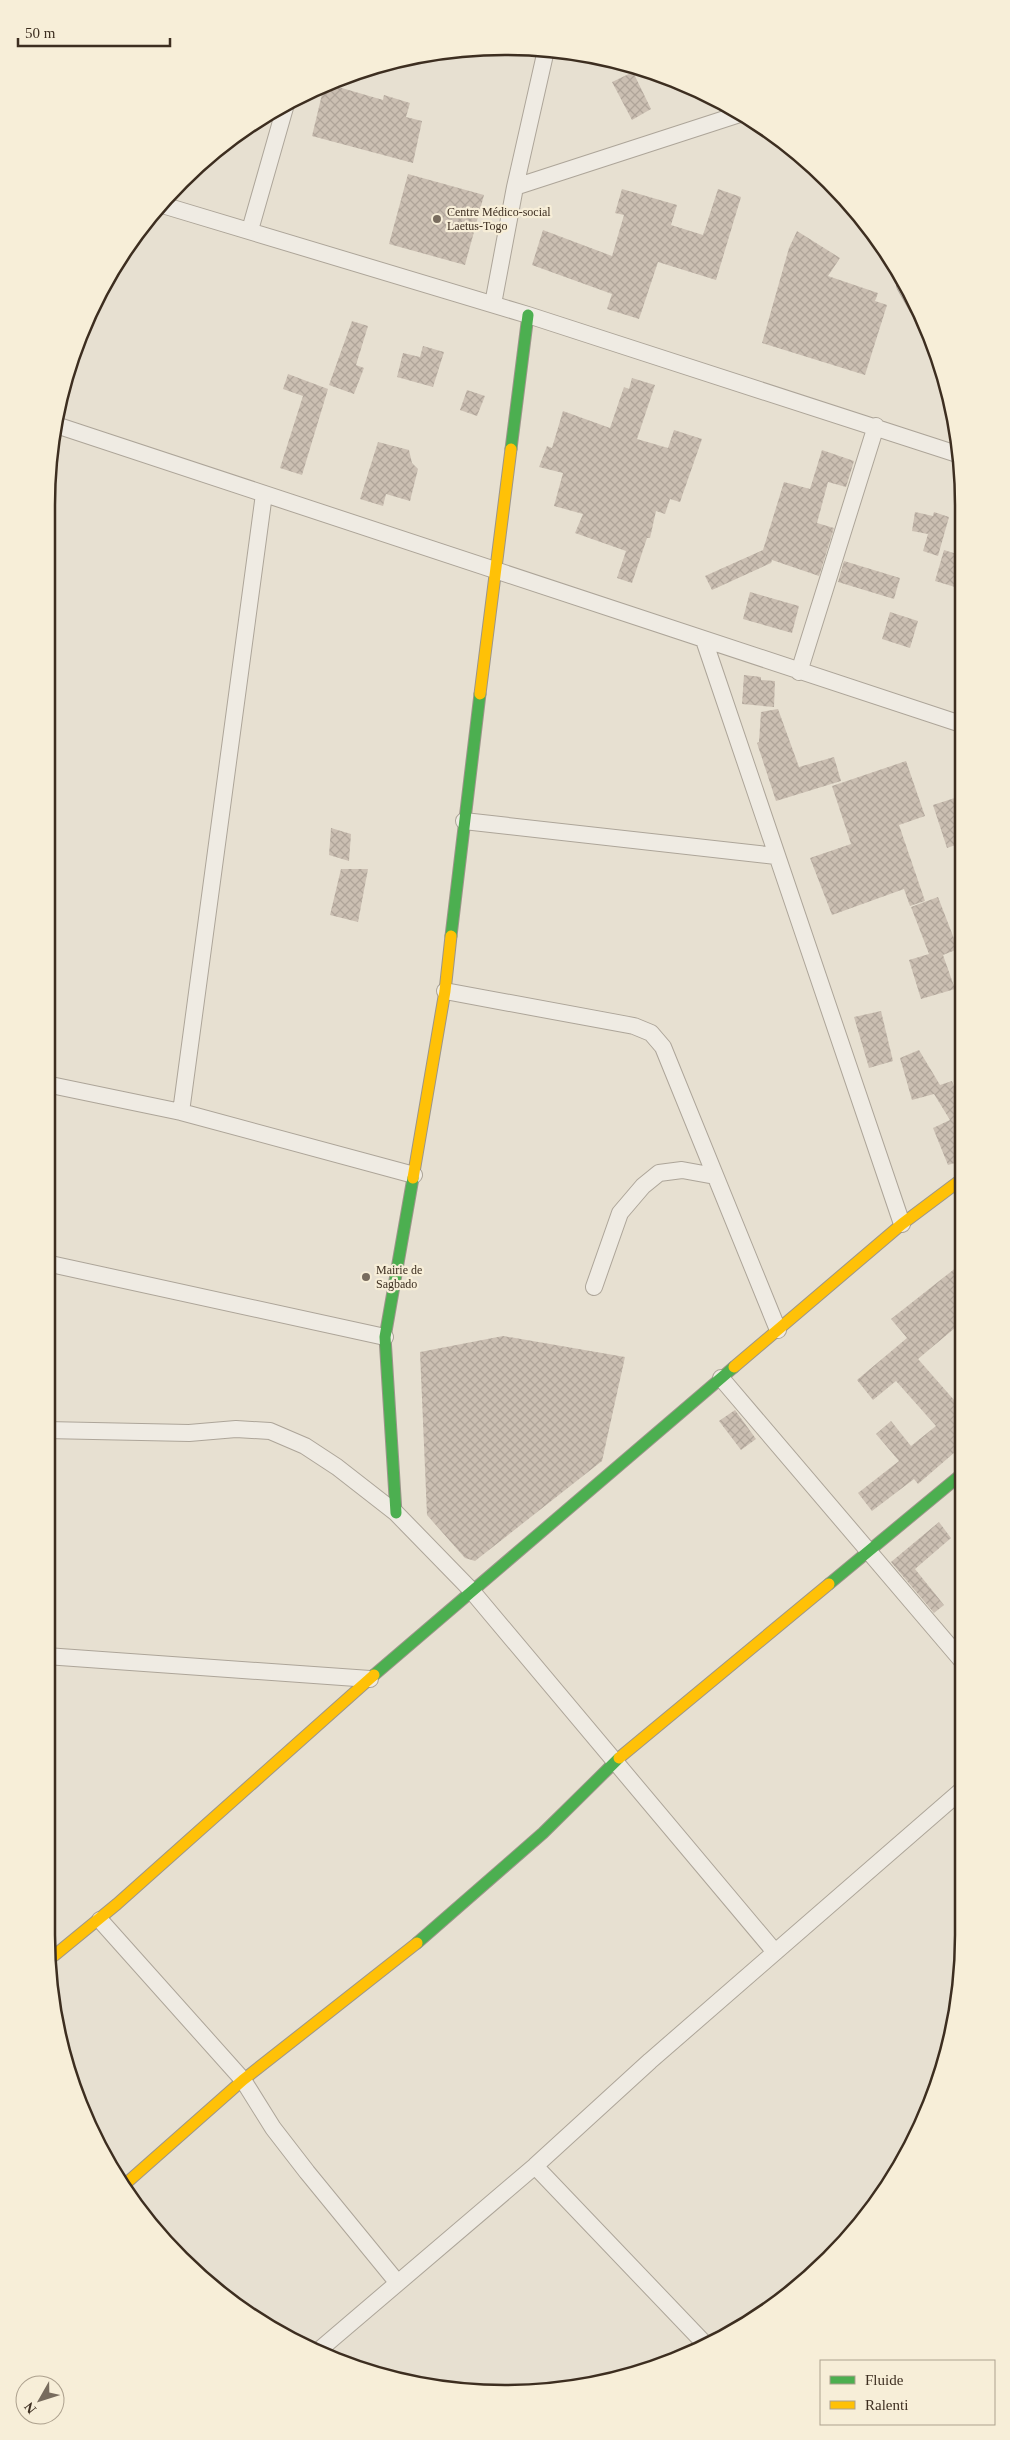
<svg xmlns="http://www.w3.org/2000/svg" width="1010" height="2440" viewBox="0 0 1010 2440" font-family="Georgia,serif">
  <defs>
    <pattern id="building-cross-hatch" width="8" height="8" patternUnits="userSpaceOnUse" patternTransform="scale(1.25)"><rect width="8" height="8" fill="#cbbfb2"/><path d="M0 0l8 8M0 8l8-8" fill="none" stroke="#afa499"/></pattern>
  </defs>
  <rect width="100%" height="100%" fill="#e7e0d1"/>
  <!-- building -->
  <path fill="url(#building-cross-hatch)" d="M633,72L651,109L632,120L612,82Z
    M328,84L383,100L384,95L410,103L406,117L422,121L413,163L312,136L324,86Z
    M408,174L484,195L465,265L389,244Z
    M622,189L677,205L671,225L703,235L718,189L741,197L716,280L658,262L639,319L607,309L612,294L532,265L543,230L612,256L624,215L615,213Z
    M797,231L840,258L828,276L878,293L875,301L887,305L865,375L762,343L789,248Z
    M352,321L368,326L356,365L364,368L354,394L329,385Z
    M423,346L444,352L433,387L397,377L403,353L420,357Z
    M288,374L328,389L302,475L280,468L303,396L283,389Z
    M632,378L655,385L637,439L668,448L674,430L702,439L680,502L670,499L665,514L656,511L650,538H647L632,583L617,578L626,551L575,533L583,514L554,506L563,473L539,467L547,446L552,448L563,411L610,428L624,387L629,389Z
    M467,390L485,396L477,416L460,410Z
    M378,442L409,450L412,463L418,469L410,501L386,494L383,506L360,499Z
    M822,450L854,461L846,487L828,482L817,523L834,528L819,576L772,560L771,563L712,590L705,576L763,550L784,482L810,489Z
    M915,512L933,516L934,512L949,517L938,556L923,551L928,534L912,531Z
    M944,550L960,555V569L955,587L935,581Z
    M844,561L900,578L894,599L838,582Z
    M750,592L799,606L792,633L743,619Z
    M890,612L918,621L910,648L882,639Z
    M744,675L761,677V680L775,681L774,707L742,704Z
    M778,709L799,767L834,757L841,781L776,801L757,743L759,742L761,712Z
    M906,761L925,816L899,825L925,901L910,906L904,889L832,915L810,858L851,844L832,786Z
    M961,796V843L947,848L933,805Z
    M331,828L351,834L349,861L329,855Z
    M341,869H368L358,922L330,915Z
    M938,897L958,949L943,955L955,989L921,999L909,960L929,954L911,907Z
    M881,1011L893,1061L869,1068L854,1017Z
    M919,1050L940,1085L952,1081L962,1110V1161L948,1165L933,1128L950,1120L934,1094L912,1100L900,1058Z
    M962,1263V1322L918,1359L962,1409V1446L918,1484L914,1479L872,1511L858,1493L899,1461L876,1434L891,1421L911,1446L936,1426L896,1381L873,1400L857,1380L907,1338L891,1319Z
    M503,1336L625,1357L602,1461L475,1561L465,1558L427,1515L420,1352Z
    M735,1410L756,1439L741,1450L719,1421Z
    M939,1522L951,1538L915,1569L944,1605L934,1613L891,1562Z"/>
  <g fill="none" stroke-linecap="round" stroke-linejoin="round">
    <defs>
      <path id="street" d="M515,187L740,114
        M159,204L528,315L960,455
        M250,230L286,104
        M905,285L918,308
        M493,304L515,187L546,50
        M59,426L961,724
        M704,640L902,1224
        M799,672L876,426
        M464,821L776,856
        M445,991L634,1026L651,1033L663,1047L778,1330
        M46,1084L181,1112L414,1175
        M181,1112L264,494
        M46,1263L385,1337
        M594,1287L620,1213L643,1186L659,1173L682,1170L715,1176
        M721,1378L963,1662
        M46,1430L189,1433L236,1429L270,1431L305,1446L337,1467L396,1513L471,1590L775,1952
        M46,1656L370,1679
        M100,1920L243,2080L273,2128L307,2172L397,2282
        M535,2166L706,2345
        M318,2351L535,2166L650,2061L963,1789"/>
      <path id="fast" d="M511,449L528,315
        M451,936L480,694
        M396,1513L385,1337L413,1178
        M829,1584L963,1473
        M374,1675L734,1367
        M417,1943L543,1833L619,1758"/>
      <path id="slow" d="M480,694L511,449
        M413,1178L445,991L451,936
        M734,1367L902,1224L962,1179
        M619,1758L829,1584
        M50,1959L117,1904L374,1675
        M123,2186L243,2080L417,1943"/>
    </defs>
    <!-- street casing -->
    <use href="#street" stroke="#ada599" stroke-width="18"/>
    <!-- fast casing -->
    <use href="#fast" stroke="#9c958a" stroke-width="13"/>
    <!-- slow casing -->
    <use href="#slow" stroke="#9c958a" stroke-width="13"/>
    <!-- street -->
    <use href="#street" stroke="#efebe3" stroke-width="16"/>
    <!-- fast -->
    <use href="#fast" stroke="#4caf50" stroke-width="11"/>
    <!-- slow -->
    <use href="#slow" stroke="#ffc107" stroke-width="11"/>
  </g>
  <!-- markers -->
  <g fill="#786c5e" stroke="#f7eed8" stroke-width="2">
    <circle cx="437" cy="219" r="5"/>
    <circle cx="366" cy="1277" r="5"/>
  </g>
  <g text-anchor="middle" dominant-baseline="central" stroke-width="4.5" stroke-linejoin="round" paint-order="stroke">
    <!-- poi labels -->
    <g font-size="12" fill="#3d2e20" stroke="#f7eed8" text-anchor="start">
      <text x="447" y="212">Centre Médico-social<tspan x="447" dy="14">Laetus-Togo</tspan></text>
      <text x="376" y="1270">Mairie de<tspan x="376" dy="14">Sagbado</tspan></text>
    </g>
  </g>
  <!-- crop -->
  <path d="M0 0H1010V2440H0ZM505 55H505A450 450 0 0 1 955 505V1935A450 450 0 0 1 505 2385H505A450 450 0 0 1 55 1935V505A450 450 0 0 1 505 55Z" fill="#f7eed8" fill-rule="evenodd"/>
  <path fill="none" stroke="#3d2e20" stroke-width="2.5" d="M505 55H505A450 450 0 0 1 955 505V1935A450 450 0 0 1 505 2385H505A450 450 0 0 1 55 1935V505A450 450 0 0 1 505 55Z"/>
  <!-- legend -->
  <rect x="820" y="2360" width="175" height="65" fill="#f7eed8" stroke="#ada18e"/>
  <rect x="830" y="2376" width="25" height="8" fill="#4caf50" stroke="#ada18e"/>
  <text x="865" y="2385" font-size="15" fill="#3d2e20">Fluide</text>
  <rect x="830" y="2401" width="25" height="8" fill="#ffc107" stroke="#ada18e"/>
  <text x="865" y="2410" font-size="15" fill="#3d2e20">Ralenti</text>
  <!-- north arrow -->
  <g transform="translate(40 2400) rotate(231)"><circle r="24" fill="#f7eed8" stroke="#ada18e"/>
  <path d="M0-4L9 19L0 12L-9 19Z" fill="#786c5e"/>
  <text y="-8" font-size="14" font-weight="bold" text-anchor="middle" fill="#3d2e20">N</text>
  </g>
  <!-- scale -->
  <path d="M18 38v8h152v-8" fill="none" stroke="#3d2e20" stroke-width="2.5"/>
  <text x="25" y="38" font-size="15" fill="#3d2e20" stroke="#f7eed8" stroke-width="4" paint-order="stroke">50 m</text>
</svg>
